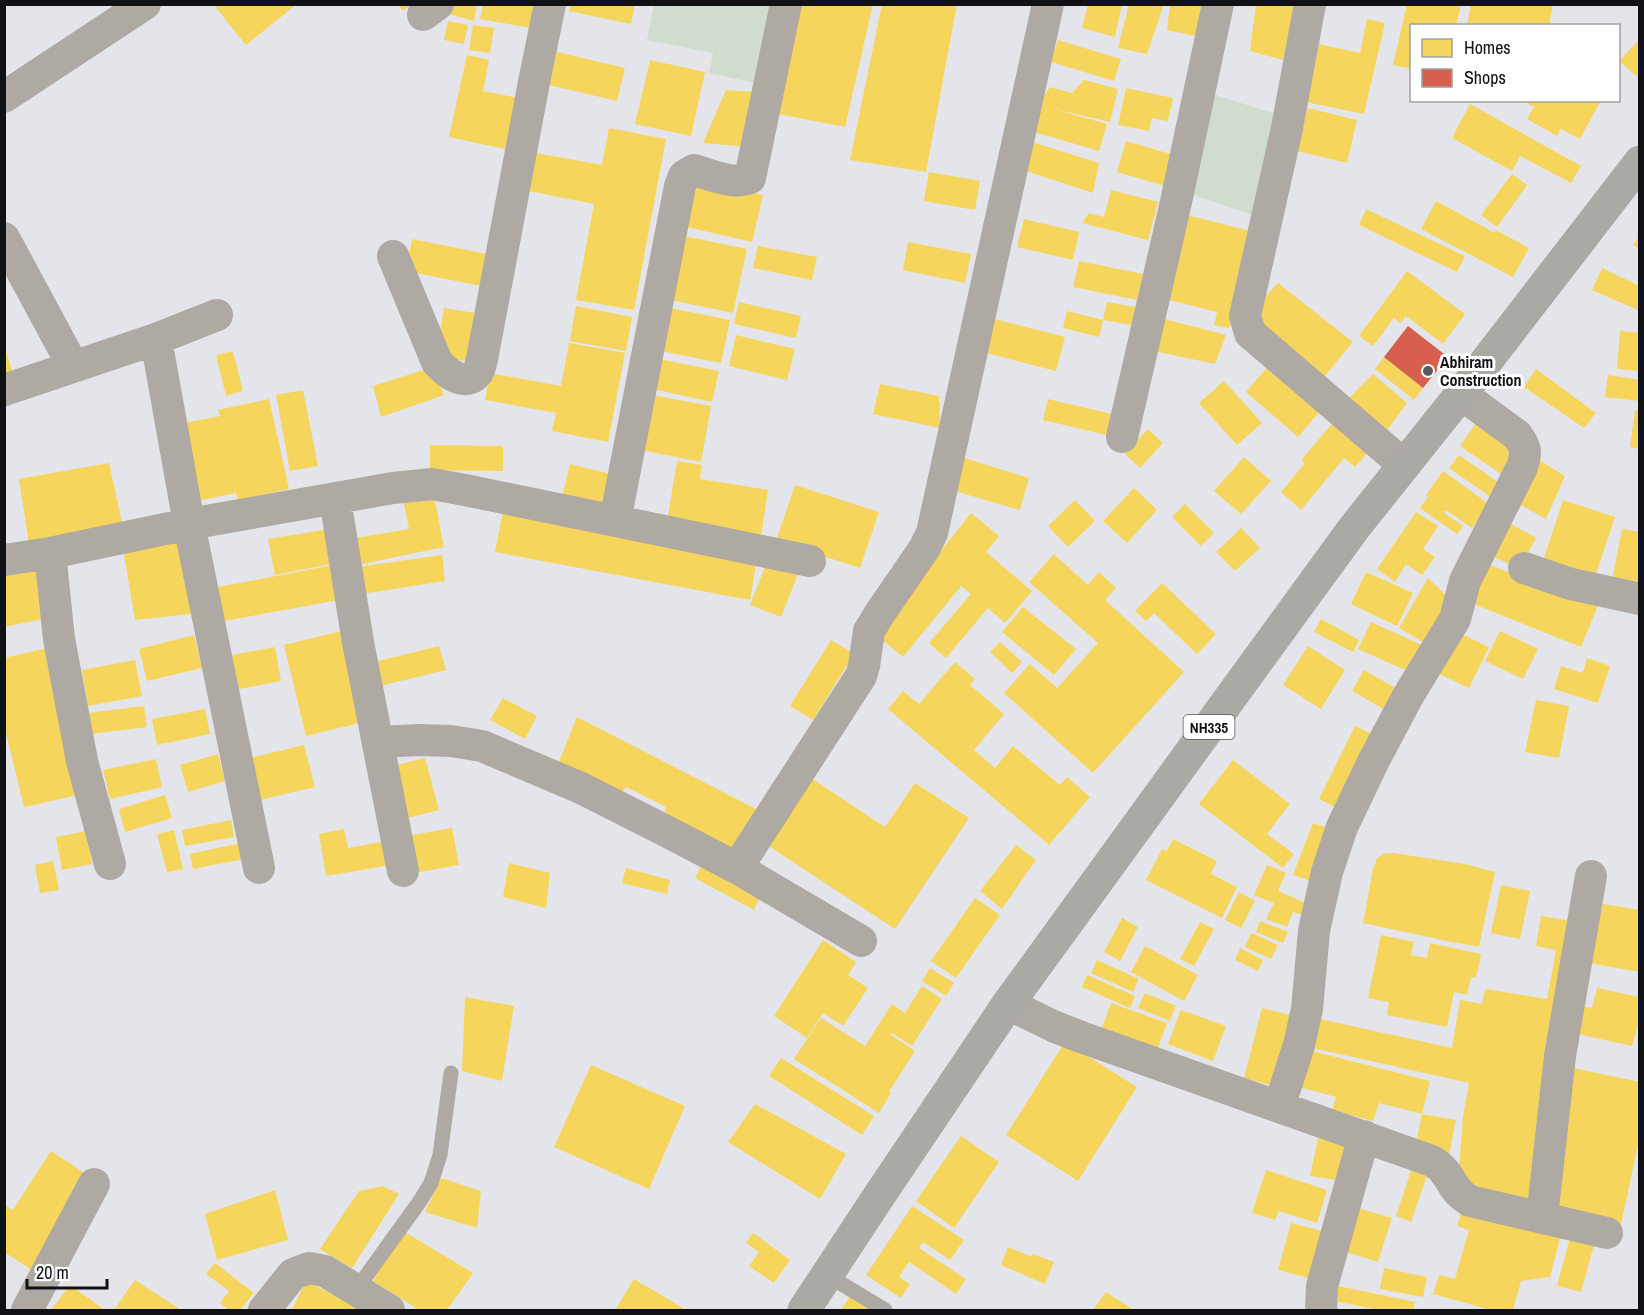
<svg xmlns="http://www.w3.org/2000/svg" width="1644" height="1315" viewBox="0 0 1644 1315" font-family="'Archivo Narrow',sans-serif">
  <rect width="100%" height="100%" fill="#e4e5ea"/>
  <!-- green -->
  <path fill="#cfdcce" d="M654,5H777L761,84L709,73L713,53L647,40Z
    M1212,94L1292,119L1267,220L1185,192Z"/>
  <!-- homes -->
  <path fill="#f6d55c" d="M213,4H297L246,45Z
    M398,4H412L403,11Z
    M451,4H477L474,21L441,12Z
    M483,4H542L537,29L480,19Z
    M571,4H635L631,24L569,11Z
    M798,4H873L845,127L773,113Z
    M882,4H957L926,172L850,160Z
    M1088,4H1122L1115,37L1082,28Z
    M1129,4H1164L1147,54L1118,48Z
    M1170,4H1203L1196,36L1167,30Z
    M1256,4H1295L1283,60L1250,51Z
    M1407,4H1461L1456,26H1412V69L1393,65Z
    M1471,4H1553L1549,26H1467Z
    M1367,19L1385,23L1364,114L1306,102L1319,44L1360,53Z
    M448,21L468,25L464,44L444,40Z
    M473,25L494,28L490,53L469,50Z
    M1640,39V79L1619,61Z
    M1058,40L1121,59L1114,81L1051,62Z
    M557,52L625,68L617,101L549,85Z
    M467,55L489,60L483,91L524,99L505,149L449,137Z
    M650,60L705,72L691,136L635,124Z
    M1084,80L1118,89L1110,122L1050,108L1107,124L1099,151L1031,131L1039,104L1050,87L1072,93Z
    M1126,88L1173,98L1168,121L1152,118L1149,131L1118,125Z
    M726,90L754,92L750,147L703,143Z
    M1521,100H1601L1580,139L1561,129L1557,136L1527,119L1534,107Z
    M1470,104L1581,166L1571,183L1520,156L1512,171L1452,138Z
    M1308,108L1357,120L1347,163L1297,151Z
    M609,128L666,139L634,310L576,300L594,204L524,190L531,152L602,165Z
    M1029,141L1099,163L1093,193L1020,169Z
    M1126,141L1174,155L1165,186L1117,172Z
    M929,172L980,181L975,210L924,201Z
    M1512,174L1527,185L1497,227L1481,215Z
    M689,178L763,195L752,242L678,225Z
    M1111,190L1158,202L1148,240L1082,223L1089,213L1104,217Z
    M1436,201L1495,233L1496,230L1529,248L1513,277L1421,229Z
    M1366,209L1465,256L1457,272L1359,225Z
    M1183,214L1254,232L1229,328L1214,325L1217,312L1162,298Z
    M1024,219L1079,232L1073,260L1017,247Z
    M674,234L747,249L733,313L661,298Z
    M1640,235V249L1633,245Z
    M412,239L492,255L486,287L406,271Z
    M908,242L971,254L965,283L903,270Z
    M758,246L817,257L812,280L753,268Z
    M1079,261L1143,274L1137,300L1073,287Z
    M1602,268L1638,285L1640,282V311L1592,290Z
    M1407,271L1465,314L1443,344L1406,316L1400,323L1394,318L1373,346L1359,336Z
    M1278,283L1353,342L1323,378L1249,314Z
    M739,302L801,316L796,338L734,324Z
    M1107,302L1146,309L1142,327L1103,320Z
    M576,306L632,317L626,351L570,341Z
    M444,308L475,313L466,361L436,356Z
    M670,308L730,320L721,363L661,351Z
    M1067,311L1103,320L1099,337L1063,328Z
    M991,318L1065,337L1056,371L982,352Z
    M1160,318L1226,335L1215,364L1154,351Z
    M1620,331L1640,333V371L1617,369Z
    M736,335L795,349L787,380L729,366Z
    M569,343L625,353L608,442L552,431L556,413L485,400L490,373L561,386Z
    M4,347L13,373L4,376Z
    M233,351L243,391L226,396L216,355Z
    M1384,357L1423,388L1414,400L1375,369Z
    M659,359L719,371L712,402L653,389Z
    M1271,363L1323,408L1298,437L1246,392Z
    M433,367L444,395L381,417L373,386Z
    M1536,369L1596,413L1584,428L1524,387Z
    M1373,374L1407,403L1388,429L1348,399Z
    M1608,375L1640,380V401L1605,397Z
    M1224,381L1262,423L1237,445L1199,403Z
    M880,384L939,396L940,428L873,414Z
    M303,390L318,466L290,471L276,395Z
    M652,395L711,406L701,462L641,450Z
    M269,399L289,489L238,500L236,493L197,501L185,423L220,416L218,410Z
    M1048,399L1120,416L1115,437L1043,420Z
    M1635,410H1640V449L1630,447Z
    M1337,418L1372,448L1355,467L1344,458L1301,510L1281,492L1305,463L1301,460Z
    M1477,422L1518,450L1501,474L1460,446Z
    M1148,429L1163,443L1140,468L1125,454Z
    M430,445L503,446V471L430,470Z
    M1459,455L1505,487L1495,500L1449,468Z
    M958,456L1029,478L1020,510L948,489Z
    M1244,457L1271,481L1241,514L1214,491Z
    M1534,457L1565,476L1546,519L1510,499Z
    M677,461L702,465L700,479L768,490L761,537L667,522Z
    M109,463L123,527L29,544L19,479Z
    M570,464L611,474L603,508L562,498Z
    M1443,471L1489,504L1472,528L1446,510L1444,513L1463,526L1457,534L1420,508L1428,497L1426,495Z
    M795,485L879,512L860,568L776,541Z
    M432,486L444,547L348,567L343,540L409,529L402,493Z
    M1134,488L1157,510L1127,543L1103,521Z
    M1075,500L1095,521L1068,547L1048,526Z
    M1563,500L1615,517L1594,580L1542,564Z
    M1185,504L1214,533L1201,546L1172,517Z
    M504,506L758,553L750,600L495,552Z
    M1416,512L1438,526L1423,549L1435,557L1422,575L1406,564L1395,582L1377,569Z
    M971,513L999,536L986,552L1032,591L1005,623L988,608L946,658L929,643L971,594L961,586L903,657L875,634Z
    M1500,518L1536,538L1519,569L1485,552Z
    M1241,528L1260,548L1235,571L1216,552Z
    M328,529L335,563L275,575L268,539Z
    M1622,529L1640,532V586L1612,581Z
    M182,536L199,613L135,620L123,549Z
    M1054,554L1088,585L1099,572L1116,588L1105,600L1184,672L1093,773L1004,693L1030,664L1057,688L1098,643L1029,582Z
    M442,555L445,581L362,594L358,567Z
    M39,559L53,617L4,627V565Z
    M767,562L798,574L781,617L750,605Z
    M1482,562L1523,578L1601,598L1581,647L1466,601Z
    M338,564L345,599L219,622L213,588Z
    M1366,572L1413,593L1397,626L1351,604Z
    M1428,578L1453,602L1433,648L1399,628Z
    M1162,583L1216,634L1197,654L1154,613L1146,621L1135,611Z
    M1023,607L1076,649L1054,675L1002,632Z
    M1321,619L1359,640L1353,652L1314,632Z
    M1371,622L1424,646L1412,673L1358,649Z
    M350,629L372,720L306,736L284,645Z
    M1453,630L1489,647L1469,688L1433,671Z
    M1500,631L1538,649L1523,679L1485,661Z
    M194,635L202,668L147,681L139,649Z
    M831,640L854,654L813,720L790,706Z
    M1000,642L1022,662L1012,673L990,652Z
    M439,646L446,670L380,686L374,662Z
    M1308,646L1345,670L1321,709L1283,685Z
    M51,647L78,795L24,807L4,725V658Z
    M275,647L281,681L229,691L222,657Z
    M1587,658L1610,666L1598,703L1554,689L1561,666L1583,673Z
    M135,660L142,696L88,706L82,670Z
    M955,662L975,679L970,685L1004,714L974,750L995,768L1013,746L1060,785L1067,777L1090,797L1049,845L888,709L903,691L919,704Z
    M1364,670L1401,691L1389,712L1352,691Z
    M503,698L537,716L525,739L490,720Z
    M1536,700L1569,706L1559,758L1525,752Z
    M144,706L147,727L91,734L88,713Z
    M205,709L210,734L157,745L152,719Z
    M577,717L758,810L731,851L662,820L666,807L626,787L619,796L558,764Z
    M1355,726L1376,736L1339,809L1319,799Z
    M304,745L315,787L256,801L246,759Z
    M218,754L225,781L188,792L180,765Z
    M425,758L439,810L403,819L389,767Z
    M156,759L162,787L110,799L103,770Z
    M1233,760L1290,804L1267,834L1294,854L1283,868L1199,804Z
    M811,778L885,827L915,783L969,818L895,929L767,845Z
    M165,795L172,818L125,832L119,809Z
    M231,820L234,837L185,846L182,830Z
    M1313,823L1331,829L1312,881L1293,875Z
    M452,828L459,865L408,874L401,837Z
    M344,829L348,848L387,841L391,865L326,876L319,834Z
    M174,830L183,869L167,872L157,834Z
    M86,831L92,864L62,870L56,837Z
    M1173,839L1217,861L1211,874L1237,887L1222,918L1146,880L1162,849L1167,851Z
    M241,843L244,859L193,869L190,854Z
    M1016,845L1036,860L1002,909L980,891Z
    M1393,853L1465,864L1495,872L1479,947L1447,941L1363,923L1373,869L1377,859L1383,854Z
    M53,861L59,890L40,893L35,865Z
    M704,861L762,893L754,910L695,878Z
    M509,863L550,873L546,908L503,897Z
    M1267,865L1286,873L1278,891L1310,905L1305,916L1293,912L1287,927L1266,919L1274,903L1254,895Z
    M626,868L670,880L667,894L622,883Z
    M1501,885L1530,891L1520,939L1491,933Z
    M1239,892L1255,901L1241,928L1225,920Z
    M975,898L1000,915L956,978L931,961Z
    M1603,904L1640,910V972L1589,963Z
    M1541,916L1578,922L1529,1202L1458,1182L1463,1117L1469,1083L1313,1048L1320,1019L1452,1048L1460,1000L1482,1004L1485,989L1547,999L1556,950L1536,946Z
    M1122,918L1138,927L1120,961L1104,952Z
    M1260,921L1288,932L1283,943L1256,932Z
    M1200,922L1214,929L1194,966L1180,959Z
    M1251,933L1278,945L1271,959L1245,947Z
    M1381,935L1414,942L1411,955L1427,958L1430,943L1481,954L1476,978L1471,977L1467,995L1454,992L1447,1027L1387,1015L1389,1002L1368,998Z
    M823,940L856,962L848,975L868,988L843,1026L823,1013L807,1038L774,1016Z
    M1145,946L1198,975L1184,1001L1131,972Z
    M1240,948L1263,960L1258,971L1235,960Z
    M1097,960L1139,979L1133,992L1091,973Z
    M930,968L954,983L946,996L922,981Z
    M1087,975L1135,996L1130,1008L1082,987Z
    M922,986L942,999L912,1046L892,1033L891,1035L915,1051L889,1092L891,1093L879,1113L794,1059L821,1018L865,1046L892,1004L905,1013Z
    M1597,988L1640,997V1016L1632,1046L1573,1033L1580,1006L1592,1008Z
    M1145,993L1176,1006L1170,1021L1138,1008Z
    M465,997L514,1006L502,1081L462,1071Z
    M1111,1003L1167,1023L1156,1053L1100,1033Z
    M1262,1008L1297,1017L1278,1087L1244,1078Z
    M1181,1010L1226,1026L1213,1061L1168,1044Z
    M1065,1042L1137,1087L1078,1181L1006,1135Z
    M1308,1050L1430,1081L1422,1114L1379,1103L1373,1121L1332,1110L1336,1097L1299,1087Z
    M781,1058L874,1116L862,1135L769,1076Z
    M591,1065L685,1106L649,1189L554,1147Z
    M1573,1068L1640,1082V1135L1620,1229L1548,1209Z
    M755,1104L846,1154L820,1199L728,1142Z
    M1422,1114L1456,1120L1449,1155L1415,1148Z
    M1319,1134L1361,1146L1349,1182L1310,1176Z
    M961,1136L999,1162L954,1228L916,1201Z
    M51,1151L89,1176L38,1274L4,1252V1205L13,1210Z
    M1414,1162L1430,1167L1411,1222L1396,1216Z
    M1266,1170L1327,1190L1317,1223L1279,1211L1275,1220L1252,1213Z
    M441,1178L481,1191L477,1228L425,1212Z
    M383,1186L399,1194L352,1268L320,1249L359,1191Z
    M275,1190L288,1240L217,1260L205,1214Z
    M912,1206L964,1240L950,1260L923,1242L919,1248L966,1279L956,1294L909,1262L899,1277L910,1284L901,1298L866,1275Z
    M1351,1206L1392,1218L1378,1262L1337,1249Z
    M1463,1208L1562,1230L1550,1277L1521,1281L1513,1310H1491L1433,1294L1439,1275L1455,1279L1469,1230L1457,1226Z
    M1291,1223L1330,1233L1317,1280L1278,1270Z
    M403,1231L473,1273L447,1310H419L373,1281Z
    M753,1233L790,1260L774,1283L749,1266L759,1252L746,1243Z
    M1571,1234L1595,1241L1581,1292L1557,1286Z
    M1008,1247L1032,1257L1033,1254L1054,1262L1045,1284L1001,1265Z
    M215,1263L254,1293L240,1310H229L220,1303L229,1291L206,1274Z
    M1384,1268L1427,1277L1423,1297L1380,1289Z
    M634,1279L653,1290L686,1310H615Z
    M135,1280L181,1310H114Z
    M306,1281L350,1303L376,1310H292Z
    M70,1285L105,1310H51Z
    M1338,1286L1415,1302L1413,1310H1378L1335,1301Z
    M1106,1292L1134,1310H1093Z
    M850,1296L873,1310H841Z"/>
  <!-- shops -->
  <path fill="#d6604d" d="M1408,326L1448,357L1423,388L1384,357Z"/>
  <g fill="none" stroke-linecap="round" stroke-linejoin="round">
    <!-- lane -->
    <path stroke="#aea9a2" stroke-width="15" d="M827,1275L885,1310
      M356,1290L420,1201L431,1183L440,1155L451,1073"/>
    <!-- street -->
    <path stroke="#aea9a2" stroke-width="32" d="M1310,4L1287,128L1245,316L1250,333L1404,465
      M423,15L438,4
      M4,97L145,4
      M4,238L73,366
      M393,256L437,362C446,372 465,389 478,372C480,369 481,362 482,359L534,82L550,4
      M156,339L189,524L259,868
      M4,390L156,339L217,315
      M1122,437L1176,202L1218,4
      M335,499L358,642L403,871
      M615,521L680,186L684,176L694,170C712,175 732,185 750,178L786,4
      M50,553L59,639L82,761L110,864
      M4,560L50,553L189,524L393,488L432,484L465,490L810,561
      M1524,568L1571,584L1640,599
      M378,742L420,740L451,741L482,746L581,788L664,830L737,868L861,941
      M737,868L861,676L864,666L869,631L880,613L924,549L932,533L1048,4
      M1008,1004L1053,1026L1081,1037L1432,1161C1436,1164 1441,1167 1444,1171C1455,1185 1453,1190 1470,1201L1607,1233
      M1279,1107L1299,1045L1307,1009L1314,931L1327,872L1342,827L1373,762L1408,696L1455,619L1465,581L1522,467C1527,452 1526,447 1517,435L1461,394
      M1542,1218L1560,1056L1591,876
      M27,1310L94,1184
      M264,1310L293,1274L309,1268L325,1271L389,1310
      M1321,1310L1322,1286L1364,1136"/>
    <!-- highway -->
    <path stroke="#aba9a3" stroke-width="33" d="M804,1310L877,1199L1008,1004L1228,701L1354,528L1461,394L1640,162"/>
  </g>
  <!-- markers -->
  <circle fill="#5a5b60" stroke="#fff" stroke-width="2" cx="1428" cy="371" r="6"/>
  <g text-anchor="middle" dominant-baseline="central" stroke-width="6" stroke-linejoin="round" paint-order="stroke">
    <!-- shield labels -->
    <rect fill="#fff" stroke="#58585b" stroke-width="1.5" x="1183.5" y="715" width="51" height="24" rx="4.5"/>
    <g font-size="15" font-weight="bold" fill="#101115">
      <text x="1209" y="727">NH335</text>
    </g>
    <!-- poi labels -->
    <g font-size="16" font-weight="bold" fill="#101115" stroke="#fff" text-anchor="start">
      <text x="1440" y="362">Abhiram<tspan x="1440" dy="18">Construction</tspan></text>
    </g>
  </g>
  <!-- border -->
  <rect width="1644" height="1315" fill="none" stroke="#101115" stroke-width="12"/>
  <!-- legend -->
  <rect x="1410" y="24" width="210" height="78" fill="#ffffff" stroke="#9fa0a1" stroke-width="1.5"/>
  <rect x="1422" y="39" width="30" height="18" fill="#f6d55c" stroke="#9fa0a1" stroke-width="1.5"/>
  <text x="1464" y="54" font-size="18" fill="#101115">Homes</text>
  <rect x="1422" y="69" width="30" height="18" fill="#d6604d" stroke="#9fa0a1" stroke-width="1.5"/>
  <text x="1464" y="84" font-size="18" fill="#101115">Shops</text>
  <!-- scale -->
  <path d="M27 1279v9h80v-9" fill="none" stroke="#101115" stroke-width="3"/>
  <text x="36" y="1279" font-size="18" fill="#101115" stroke="#ffffff" stroke-width="4.5" paint-order="stroke">20 m</text>
</svg>
